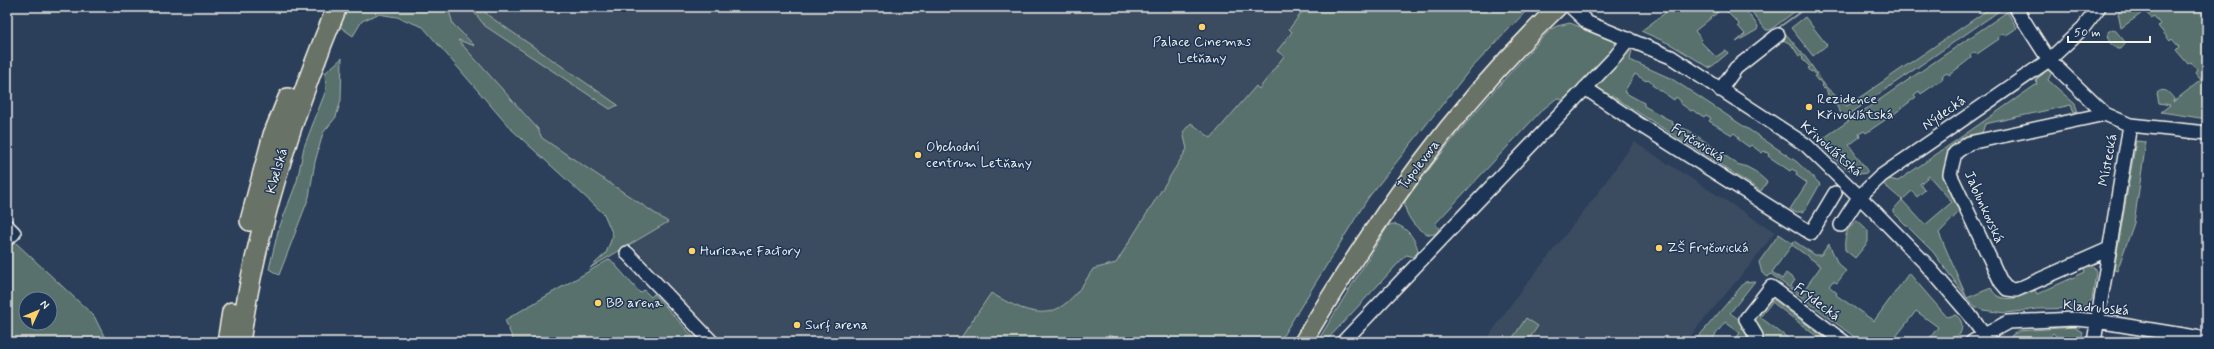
<svg xmlns="http://www.w3.org/2000/svg" width="2214" height="349" viewBox="0 0 2214 349" font-family="Mynerve,sans-serif">
  <rect width="100%" height="100%" fill="#2b3f5b"/>
  <filter id="ink" filterUnits="userSpaceOnUse"><feTurbulence type="fractalNoise" baseFrequency=".025" numOctaves="2"/><feDisplacementMap in="SourceGraphic" scale="8" xChannelSelector="R" yChannelSelector="G"/><feConvolveMatrix kernelMatrix="1 2 1 2 8 2 1 2 1" color-interpolation-filters="sRGB"/></filter>
  <g filter="url(#ink)">
    <!-- built -->
    <path fill="#3b4b60" d="M448,7H1306L1289,28L1292,32L1278,51L1284,56L1259,89L1256,87L1211,139L1187,149L1116,263L1106,342H726L714,333L631,244L668,222L542,138L538,129L457,40L474,46L453,23Z
      M1634,142L1775,232L1751,264L1685,342H1485L1511,304L1598,193Z"/>
    <!-- green -->
    <path fill="#58716d" stroke="#a6b1aa" fill-rule="evenodd" d="M347,7H448L453,24L475,46L458,40L538,129L542,138L668,222L590,268L606,253L613,235L604,214L510,128L423,27L397,17L378,14L362,21L353,36L339,26Z
      M470,7H481L489,16L618,105L610,109L485,26Z
      M1306,7H1530L1468,72L1368,198L1279,342H1123L1109,335L1106,342H958L991,293C1042,323 1062,320 1093,269L1116,263L1187,149L1183,132L1191,123L1211,138L1256,86L1259,89L1284,56L1277,51L1292,32L1289,29Z
      M1673,7H1743L1758,26L1757,30L1736,42L1745,34L1738,26L1739,24L1723,8L1695,31L1702,40L1700,41L1716,57L1726,50L1728,53L1710,68L1670,44L1641,31Z
      M1748,7H1801L1770,30H1766Z
      M1806,7H1808L1780,27L1807,59L1826,87L1847,106L1992,7H2005L1844,118L1831,97H1830L1827,94L1828,93L1825,88L1824,89L1821,86L1822,84L1819,80L1818,81L1814,76L1816,75L1813,71L1811,72L1808,68L1810,67L1802,59L1803,58L1801,55L1799,56L1791,44L1771,34L1772,32Z
      M2122,7H2207V66L2201,79L2207,75V119L2161,112L2170,105L2159,103L2157,93C2164,87 2169,92 2174,99L2173,102L2201,80L2195,73L2197,70L2191,62L2188,64L2176,50L2179,47L2172,39L2170,41L2158,26L2160,24L2154,16L2151,18L2145,11L2121,28L2118,13Z
      M2007,12L2017,28L2005,36L2003,33L1998,37L1999,39L1977,54L1975,52L1970,55L1971,58L1949,75L1947,73L1942,76L1943,79L1921,94L1919,91L1914,95L1916,97L1894,114L1892,112L1887,115L1888,118L1866,133L1864,131L1859,134L1860,137L1849,145L1868,172C1853,181 1828,152 1818,142Z
      M1805,17L1827,45L1813,56L1791,28Z
      M1570,23L1630,46L1632,50L1630,60L1672,79L1757,135L1797,162L1820,184L1806,209L1802,212H1795L1790,209L1807,183L1796,175L1797,172L1792,169L1790,171L1768,156L1769,154L1764,151L1762,153L1751,145L1749,147L1738,139L1739,137L1734,133L1732,135L1709,121L1711,118L1706,115L1704,117L1693,110L1691,111L1680,103L1681,101L1676,97L1674,100L1652,85L1653,83L1648,79L1646,81L1635,74L1624,92L1644,103V106L1673,122L1672,124L1690,131L1737,164L1747,167L1756,172L1767,182L1761,191L1611,95L1609,98L1572,94L1562,100L1557,98L1541,111L1435,224L1439,228L1438,232C1425,243 1402,215 1405,201C1450,140 1498,84 1551,29L1557,26Z
      M2112,29L2115,30L2126,43L2121,49H2117L2109,42L2108,32Z
      M342,58L341,100L336,117L323,133L315,162L309,197L279,275L269,269L278,231L297,181L304,147L326,90L325,73Z
      M2046,68L2053,70L2048,80L2075,104L2078,112L2073,111L2071,105L1985,124L1982,133L1972,136L1952,152L1959,209L1957,214L1939,233L1967,298L1991,288C1999,306 2022,297 2035,290L2037,294L2085,272L2083,266L2094,267L2096,272L2092,300L2083,308L2037,309L2006,313L1983,310L1973,305L1967,298L1933,252L1893,212V210L1902,200L1882,183L1889,179L1898,181L2037,84L2036,80L2044,73L2041,70ZM1929,176L1952,202L1925,225L1902,200L1912,191L1917,197L1925,190L1920,184Z
      M2136,141L2146,142L2134,223L2117,271L2114,270Z
      M1857,220L1868,230V242L1855,258L1845,250C1844,236 1846,229 1857,220Z
      M1392,224C1405,224 1418,241 1418,253L1415,257L1406,255L1325,342H1317L1388,226Z
      M1779,234L1792,243L1794,241L1815,255H1821L1829,244L1838,264L1846,271L1837,283L1833,281L1829,286L1837,293L1836,295L1874,321L1909,273L1947,317L1955,315C1963,319 1963,327 1960,334L1949,342H1927L1938,327L1916,311L1892,342H1861L1771,274L1768,277L1762,273L1759,262ZM1792,245L1821,266L1801,294L1791,286L1795,280L1786,273L1782,279L1772,272Z
      M15,242L94,316L104,336L114,342H7V249ZM26,299H50V323H26Z
      M610,259L640,293L644,290L651,297L654,294L698,342H514L505,320Z
      M1755,281L1730,313C1739,319 1754,330 1746,342H1733L1740,333L1725,322L1710,342H1694L1745,282Z
      M1774,300L1830,342H1824L1772,302L1760,317L1793,342H1762C1764,332 1755,325 1756,317C1757,312 1765,305 1769,301Z
      M1526,318L1538,326L1527,342H1510Z
      M2074,327L2082,332L2084,342H2066L2063,339L2061,341L2053,333L2045,342H2008L2012,335L2019,331Z"/>
    <g fill="none" stroke-linecap="round" stroke-linejoin="round">
      <defs>
        <path id="minor" d="M1571,7L1588,23L1671,57L1806,145L1877,214L1924,262L1969,314L1989,342
          M2015,7L2049,60L2105,114L2130,125L2094,342
          M1585,88L1637,123L1811,233L1835,193
          M1720,90L1736,68L1778,35
          M2105,114L1969,143L1955,153L1950,174L2001,282L2007,289L2016,290L2109,249
          M2130,125L2207,133
          M1841,225L1859,197L1881,176L2049,60L2083,28L2099,7
          M7,226L14,233L7,239
          M627,253L712,342
          M1343,342L1616,56L1629,39
          M1755,342L1756,336L1746,319L1771,287L1844,342
          M1972,342L2008,322L2075,319L2097,321L2207,339"/>
        <path id="major" d="M1303,342C1377,217 1453,108 1558,7"/>
        <path id="highway" d="M250,221L273,135L288,98
          M227,342L232,312
          M240,342C256,226 292,115 337,7"/>
      </defs>
      <!-- minor casing -->
      <use href="#minor" stroke="#f4f1e8" stroke-width="16"/>
      <!-- major casing -->
      <use href="#major" stroke="#f4f1e8" stroke-width="20"/>
      <!-- highway casing -->
      <use href="#highway" stroke="#f4f1e8" stroke-width="22"/>
      <!-- minor -->
      <use href="#minor" stroke="#1d3557" stroke-width="13"/>
      <!-- major -->
      <use href="#major" stroke="#697266" stroke-width="17"/>
      <!-- highway -->
      <use href="#highway" stroke="#697266" stroke-width="19"/>
    </g>
  </g>
  <!-- markers -->
  <g fill="#ffd166" stroke="#1d3557" stroke-width="1.5">
    <circle cx="1202" cy="27" r="4"/>
    <circle cx="1809" cy="107" r="4"/>
    <circle cx="918" cy="155" r="4"/>
    <circle cx="1659" cy="248" r="4"/>
    <circle cx="692" cy="251" r="4"/>
    <circle cx="598" cy="303" r="4"/>
    <circle cx="797" cy="325" r="4"/>
  </g>
  <g text-anchor="middle" dominant-baseline="central" stroke-width="3" stroke-linejoin="round" paint-order="stroke">
    <!-- poi labels -->
    <g font-size="14" fill="#f4f1e8" stroke="#1d3557" text-anchor="start">
      <text x="1202" y="42" text-anchor="middle">Palace Cinemas<tspan x="1202" dy="16">Letňany</tspan></text>
      <text x="1817" y="99">Rezidence<tspan x="1817" dy="16">Křivoklátská</tspan></text>
      <text x="926" y="147">Obchodní<tspan x="926" dy="16">centrum Letňany</tspan></text>
      <text x="1667" y="248">ZŠ Fryčovická</text>
      <text x="700" y="251">Huricane Factory</text>
      <text x="606" y="303">BB arena</text>
      <text x="805" y="325">Surf arena</text>
    </g>
    <!-- street labels -->
    <g font-size="14" fill="#f4f1e8" stroke="#1d3557">
      <text transform="translate(1944 113) rotate(-35)">Nýdecká</text>
      <text transform="translate(1698 143) rotate(32)">Fryčovická</text>
      <text transform="translate(1831 149) rotate(41)">Křivoklátská</text>
      <text transform="translate(2108 160) rotate(-80)">Místecká</text>
      <text transform="translate(1419 165) rotate(-53)">Tupolevova</text>
      <text transform="translate(277 171) rotate(-74)">Kbelská</text>
      <text transform="translate(1984 207) rotate(66)">Jablunkovská</text>
      <text transform="translate(1817 302) rotate(37)">Frýdecká</text>
      <text transform="translate(2096 308) rotate(5)">Kladrubská</text>
    </g>
  </g>
  <!-- margin -->
  <rect width="2214" height="349" fill="none" stroke="#1d3557" stroke-width="24"/>
  <rect x="12" y="12" width="2190" height="325" fill="none" stroke="#f4f1e8" stroke-width="1.5" filter="url(#ink)"/>
  <!-- north arrow -->
  <g transform="translate(38 311) rotate(46)"><circle r="19" fill="#1d3557" stroke="#738091"/>
  <path d="M0-3L7 15L0 10L-7 15Z" fill="#ffd166"/>
  <text y="-6" font-size="11" font-weight="bold" text-anchor="middle" fill="#f4f1e8">N</text>
  </g>
  <!-- scale -->
  <path d="M2068 36v6h82v-6" fill="none" stroke="#f4f1e8" stroke-width="2"/>
  <text x="2074" y="36" font-size="12" fill="#f4f1e8" stroke="#1d3557" stroke-width="3" paint-order="stroke">50 m</text>
</svg>
